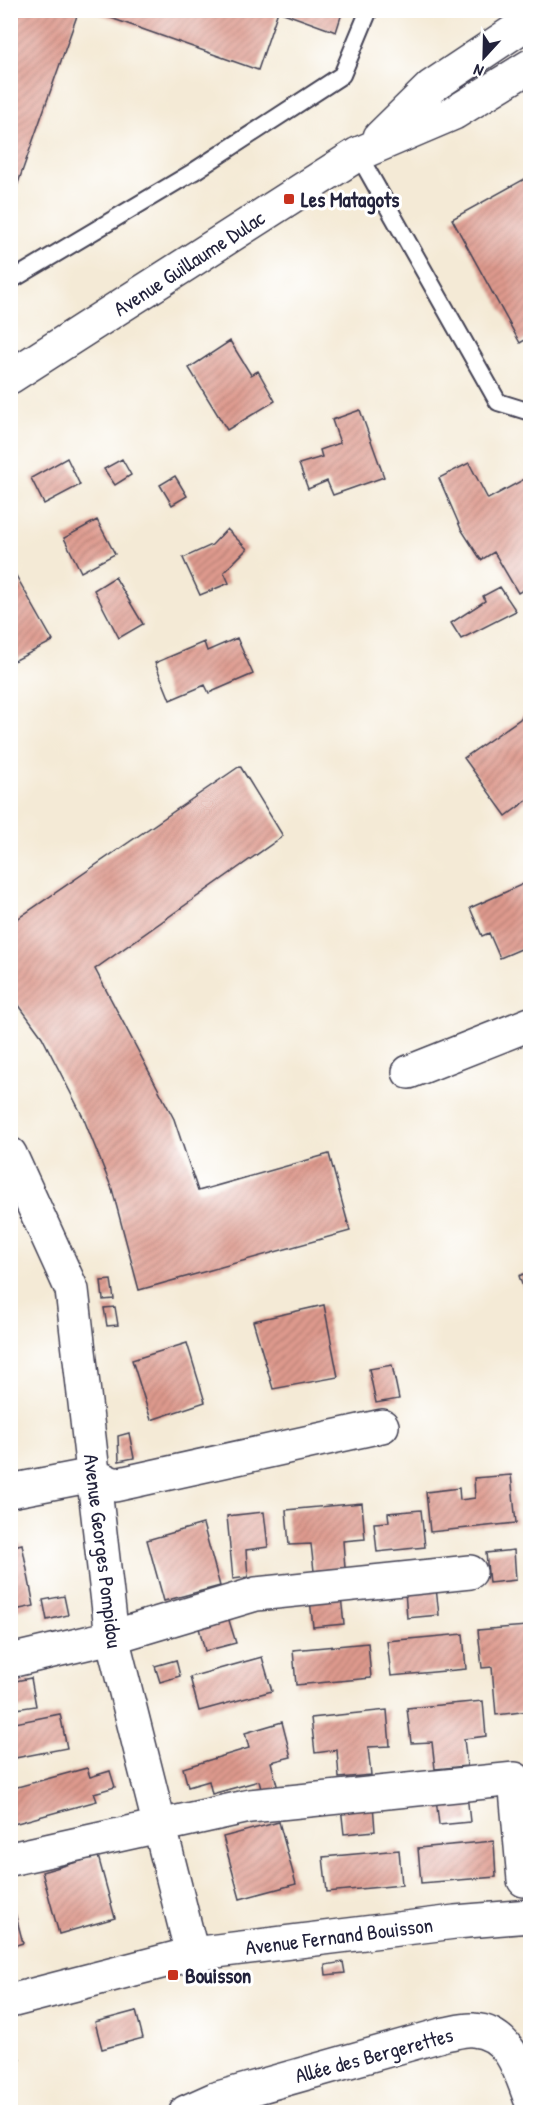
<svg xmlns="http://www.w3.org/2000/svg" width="541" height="2123" viewBox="0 0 541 2123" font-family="'Patrick Hand',sans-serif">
  <defs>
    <pattern id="building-hatch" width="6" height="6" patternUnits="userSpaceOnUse" patternTransform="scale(1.5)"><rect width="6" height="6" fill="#de9a8d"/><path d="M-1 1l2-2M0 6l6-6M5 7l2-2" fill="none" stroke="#b47d74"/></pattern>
  </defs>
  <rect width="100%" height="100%" fill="#fff"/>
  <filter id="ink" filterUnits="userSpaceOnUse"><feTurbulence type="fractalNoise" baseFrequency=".0167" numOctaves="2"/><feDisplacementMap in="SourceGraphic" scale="12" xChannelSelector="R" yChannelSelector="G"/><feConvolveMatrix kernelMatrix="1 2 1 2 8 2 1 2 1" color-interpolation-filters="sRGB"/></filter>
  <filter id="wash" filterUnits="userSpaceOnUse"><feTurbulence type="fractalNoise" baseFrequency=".008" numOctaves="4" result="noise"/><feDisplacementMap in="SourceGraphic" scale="24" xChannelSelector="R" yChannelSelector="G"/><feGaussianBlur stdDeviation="1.35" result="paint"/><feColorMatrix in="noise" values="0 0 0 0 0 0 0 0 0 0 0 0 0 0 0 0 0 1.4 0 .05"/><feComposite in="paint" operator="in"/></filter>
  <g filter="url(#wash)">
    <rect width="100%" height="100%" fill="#f4ead6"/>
    <g id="blocks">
      <!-- building -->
      <path fill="url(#building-hatch)" d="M11,10H79L11,203L10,13Z
        M343,10L336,32L278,11L258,70L91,11Z
        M530,176V337L520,343L452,219Z
        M230,341L251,375L258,371L275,401L227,430L189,368Z
        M360,410L384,477L333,495L327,481L308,489L299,464L322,457L320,450L340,443L332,420Z
        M67,458L80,485L44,504L31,478Z
        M122,459L131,475L115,485L104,469Z
        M469,463L488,499L530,476V586L518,593L494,552L481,560L461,529L439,478Z
        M175,476L187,496L172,505L160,485Z
        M97,520L115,554L81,572L64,538Z
        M227,529L247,549L224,572L229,583L200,595L183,558L212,545Z
        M10,565L53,641L10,663Z
        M115,577L143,624L119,638L94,590Z
        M500,587L516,611L461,639L451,623L485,601L483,596Z
        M237,638L253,674L209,693L205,685L170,700L155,663L204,642L207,651Z
        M530,706V798L506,816L464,758L520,719Z
        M240,766L283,836L95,969L174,1119L198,1191L329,1154L350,1231L139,1290L112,1189L83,1117L42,1037L10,993V924Z
        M530,881V953L528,946L500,958L489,933L482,936L470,908Z
        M530,1271V1307L519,1276Z
        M111,1280L114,1299L103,1300L101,1281Z
        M324,1305L338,1377L273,1389L253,1321Z
        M115,1307L118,1325L107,1326L104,1308Z
        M187,1343L205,1402L151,1420L132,1360Z
        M392,1365L399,1399L376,1403L369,1369Z
        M129,1433L134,1458L119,1461L118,1436Z
        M511,1475L516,1523L430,1532L426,1492L459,1488L460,1500L475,1498L474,1478Z
        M362,1503L365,1539L343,1541L345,1568L314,1571L311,1544L289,1545L286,1510Z
        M421,1510L425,1547L377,1552L374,1523L389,1522L388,1513Z
        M264,1512L268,1547L246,1550L248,1577L233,1579L227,1516Z
        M203,1524L220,1586L164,1601L147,1540Z
        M22,1544L34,1606L10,1611V1547Z
        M514,1550L516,1580L489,1583L486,1553Z
        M436,1588L439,1615L407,1618L405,1591Z
        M64,1596L68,1615L47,1620L43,1600Z
        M341,1597L344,1624L313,1627L310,1600Z
        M228,1617L236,1643L205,1651L198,1624Z
        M527,1626L530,1664H525L529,1711L496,1715L492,1667L482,1668L478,1630Z
        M463,1634L466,1669L391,1676L387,1641Z
        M368,1643L371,1678L296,1685L293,1650Z
        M262,1657L272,1691L199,1711L190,1677Z
        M176,1660L180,1676L160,1682L155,1666Z
        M31,1678L36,1706L10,1710V1682Z
        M483,1701L486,1736L464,1739L467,1766L435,1769L432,1742L411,1743L407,1708Z
        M387,1710L390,1746L368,1747L371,1775L339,1778L337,1750L315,1753L311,1718Z
        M60,1714L67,1748L10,1759V1724Z
        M282,1722L291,1757L271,1762L278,1789L262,1793L259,1781L212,1794L209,1781L188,1787L183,1768L249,1748L245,1733Z
        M87,1768L90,1777L110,1771L115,1787L94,1793L97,1801L10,1825V1789Z
        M467,1794L470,1822L439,1825L436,1798Z
        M373,1804L375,1831L344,1834L341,1807Z
        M279,1822L296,1884L240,1899L223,1837Z
        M494,1841L496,1877L421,1883L418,1848Z
        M399,1850L402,1885L327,1892L323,1857Z
        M98,1856L115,1918L59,1934L42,1872Z
        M14,1909L23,1943L10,1947V1910Z
        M343,1962L345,1973L326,1975L325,1965Z
        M136,2011L143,2038L102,2049L95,2022Z
        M11,2031L20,2060L10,2064V2032Z"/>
    </g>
  </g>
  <g filter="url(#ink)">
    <use href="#blocks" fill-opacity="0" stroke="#424052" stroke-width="1.5"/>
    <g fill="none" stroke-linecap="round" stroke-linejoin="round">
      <defs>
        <path id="lane" d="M358,154L498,402L530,412
          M10,281L193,172L342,75L369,10"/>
        <path id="street" d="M409,1072L530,1024
          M10,1154L72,1290L112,1637L192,1954
          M10,1491L93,1475L115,1485L382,1426
          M10,1661L112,1637L256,1594L470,1572
          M10,1859L250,1806L515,1779L524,1880
          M10,2001L192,1954L455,1922L530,1916
          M186,2112L215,2099L445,2034C453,2033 464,2029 473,2030C509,2032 520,2070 530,2098"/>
        <path id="secondary" d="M380,137L431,87L530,21
          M10,377L358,154L454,113L530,66"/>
      </defs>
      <!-- lane casing -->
      <use href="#lane" stroke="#424052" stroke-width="20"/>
      <!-- street casing -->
      <use href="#street" stroke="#424052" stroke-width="36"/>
      <!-- secondary casing -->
      <use href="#secondary" stroke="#424052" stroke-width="36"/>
      <!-- lane -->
      <use href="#lane" stroke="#fff" stroke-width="16"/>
      <!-- street -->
      <use href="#street" stroke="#fff" stroke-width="33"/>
      <!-- secondary -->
      <use href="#secondary" stroke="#fff" stroke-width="33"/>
    </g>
  </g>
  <!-- markers -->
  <g fill="#c8321e" stroke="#fff" stroke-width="2">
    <rect x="283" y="193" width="12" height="12" rx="3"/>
    <rect x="167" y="1969" width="12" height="12" rx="3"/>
  </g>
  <g text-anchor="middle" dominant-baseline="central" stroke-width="6" stroke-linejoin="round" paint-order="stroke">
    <!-- poi labels -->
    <g font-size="21" font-weight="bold" fill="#22223b" stroke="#fff" text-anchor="start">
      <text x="301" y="199">Les Matagots</text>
      <text x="185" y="1975">Bouisson</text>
    </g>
    <!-- street labels -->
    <g font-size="21" fill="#22223b" stroke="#fff">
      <text transform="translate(189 263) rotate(-33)">Avenue Guillaume Dulac</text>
      <text transform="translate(103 1551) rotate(83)">Avenue Georges Pompidou</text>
      <text transform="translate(339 1936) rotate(-7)">Avenue Fernand Bouisson</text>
      <text transform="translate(374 2055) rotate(-15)">Allée des Bergerettes</text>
    </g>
  </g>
  <!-- margin -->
  <rect width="541" height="2123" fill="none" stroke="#fff" stroke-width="36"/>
  <!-- north arrow -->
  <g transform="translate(484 57) rotate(202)" stroke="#ffffff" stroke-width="4.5" paint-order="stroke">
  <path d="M0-4.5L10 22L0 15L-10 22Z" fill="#22223b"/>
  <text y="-9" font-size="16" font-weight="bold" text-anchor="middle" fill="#22223b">N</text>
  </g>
</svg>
